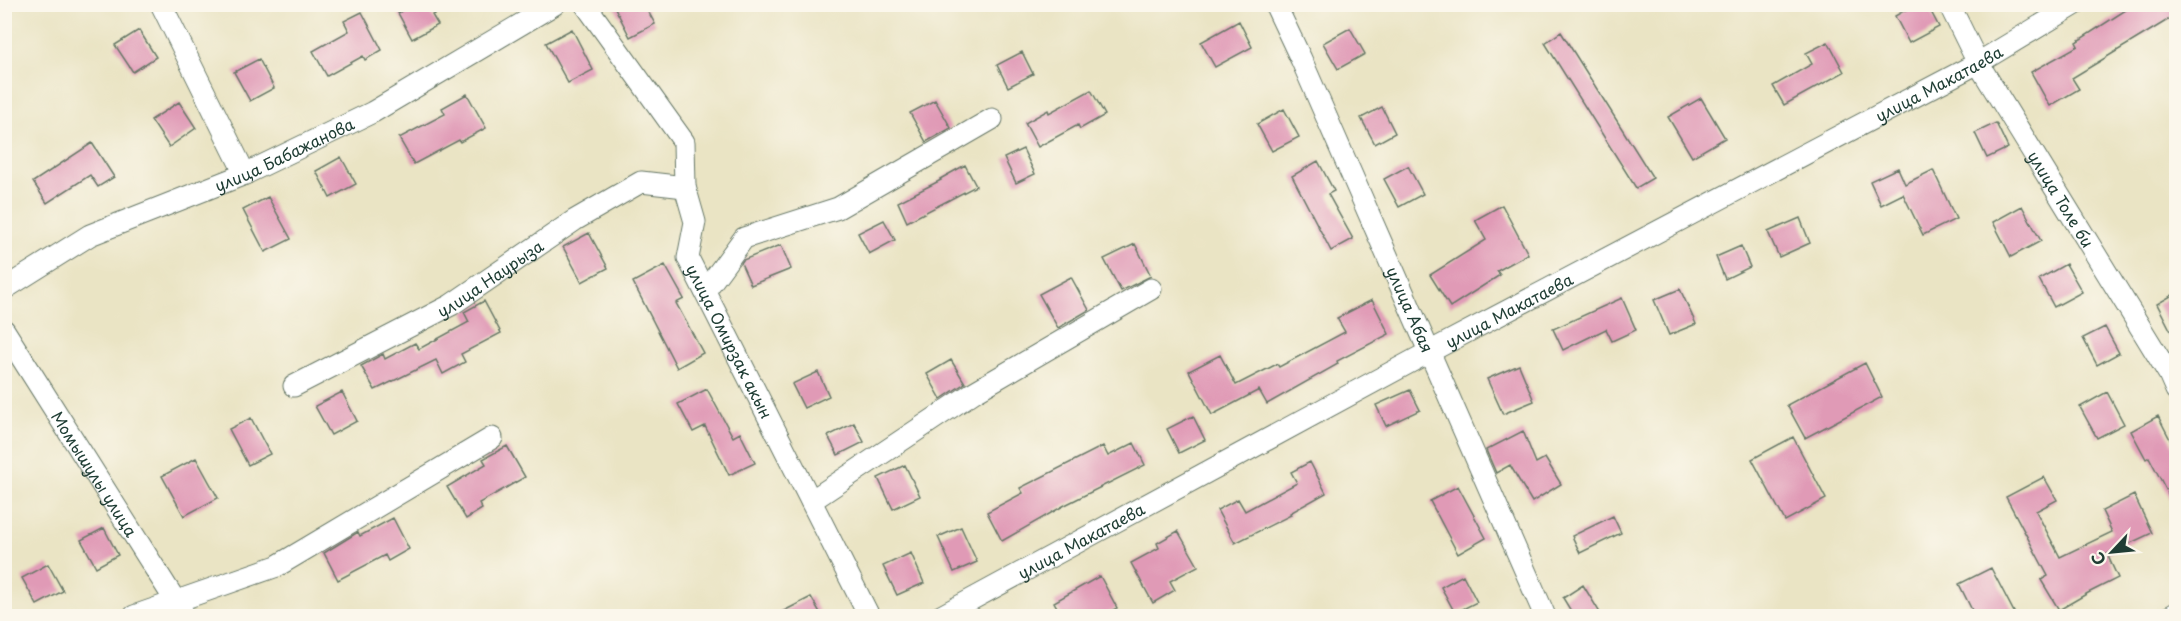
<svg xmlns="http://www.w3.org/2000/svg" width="2181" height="621" viewBox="0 0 2181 621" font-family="'Playpen Sans',sans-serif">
  <rect width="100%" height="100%" fill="#fbf7ec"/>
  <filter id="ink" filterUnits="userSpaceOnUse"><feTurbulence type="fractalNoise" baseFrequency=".0167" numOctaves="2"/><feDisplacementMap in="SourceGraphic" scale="12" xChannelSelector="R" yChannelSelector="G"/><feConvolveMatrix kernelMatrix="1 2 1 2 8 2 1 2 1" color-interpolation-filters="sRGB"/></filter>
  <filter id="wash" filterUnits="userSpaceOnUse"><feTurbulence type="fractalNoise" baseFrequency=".008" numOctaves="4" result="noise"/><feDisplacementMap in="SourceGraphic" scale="24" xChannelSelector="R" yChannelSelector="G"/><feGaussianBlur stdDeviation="1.35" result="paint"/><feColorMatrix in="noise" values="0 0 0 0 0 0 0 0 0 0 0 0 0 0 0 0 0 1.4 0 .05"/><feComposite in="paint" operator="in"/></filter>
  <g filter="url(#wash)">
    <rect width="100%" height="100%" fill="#eae4c4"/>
    <g id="blocks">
      <!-- building -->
      <path fill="#e09ab6" d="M414,4H451L432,15L438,25L412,39L398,13Z
        M613,4H644L655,24L630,37Z
        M1916,4H1927L1939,27L1909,43L1895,16Z
        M2135,4H2176V15L2072,78L2079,89L2050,106L2031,72L2078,46L2076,42Z
        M362,12L382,50L365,60L363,56L327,76L313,51L349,31L344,21Z
        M1239,21L1252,47L1215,67L1201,42Z
        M1350,28L1365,54L1338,69L1323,43Z
        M572,29L593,70L568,83L546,43Z
        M139,30L156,57L133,72L115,45Z
        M1561,32L1653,178L1636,188L1545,43Z
        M1828,42L1844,72L1784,105L1773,86L1812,64L1806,53Z
        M1022,52L1033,74L1008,87L997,65Z
        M259,59L274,88L250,101L234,72Z
        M1091,90L1105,115L1080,129L1078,125L1038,147L1025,123L1048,110L1049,113Z
        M467,94L486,128L460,142L459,140L414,164L399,138L445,114L442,108Z
        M1701,98L1725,138L1692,157L1668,117Z
        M935,100L951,128L926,142L910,113Z
        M179,102L196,128L169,147L151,120Z
        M1382,107L1395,133L1375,144L1361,118Z
        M1284,109L1299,137L1272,151L1257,124Z
        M1996,123L2008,148L1987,158L1975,133Z
        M92,143L114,177L98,187L90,175L47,203L33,182Z
        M1023,149L1035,174L1016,183L1004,158Z
        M341,157L356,184L330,198L316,171Z
        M1318,161L1334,191L1328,194L1353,239L1331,251L1292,176Z
        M965,165L976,186L907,222L898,202L941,180L940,179Z
        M1408,166L1423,194L1399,207L1384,179Z
        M1898,168L1905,184L1933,170L1956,219L1923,235L1903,194L1881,205L1870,181Z
        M268,197L291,239L265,252L243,210Z
        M1502,205L1528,254L1497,271L1500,275L1450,307L1430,275L1486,240L1475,220Z
        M2022,206L2041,241L2011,257L1993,222Z
        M1800,218L1810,243L1779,257L1768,232Z
        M884,220L895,240L869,254L858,233Z
        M589,233L608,268L582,282L563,247Z
        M1135,244L1151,276L1121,291L1104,259Z
        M781,245L791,269L751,285L741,263L743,260Z
        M1741,246L1750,267L1725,279L1716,257Z
        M2066,264L2082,292L2054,307L2039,279Z
        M665,265L684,299L676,303L703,353L677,368L633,282Z
        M1071,277L1089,310L1058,328L1039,294Z
        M1680,289L1696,324L1669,335L1654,300Z
        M2176,293V341L2157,304Z
        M1622,298L1636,330L1612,341L1606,329L1563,350L1553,329Z
        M1372,300L1389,334L1337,361L1338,364L1267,404L1259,390L1212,415L1189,371L1220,355L1236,385L1277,364L1279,367L1345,332L1337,318Z
        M484,301L501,333L461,354L465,362L443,374L436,360L375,390L361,366L383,354L385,359L415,343L419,349L469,322L464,312Z
        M2105,327L2119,353L2097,365L2083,338Z
        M951,360L965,383L941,399L927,374Z
        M1865,363L1882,397L1805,438L1787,405Z
        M1519,365L1534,401L1503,414L1487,379Z
        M818,372L829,396L804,408L792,384Z
        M707,389L733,437L740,433L755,463L729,475L705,426L693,432L678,404Z
        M1410,390L1420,410L1386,426L1376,405Z
        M342,392L357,421L331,435L315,406Z
        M2107,392L2124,424L2097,438L2080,407Z
        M1193,416L1205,440L1179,453L1167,429Z
        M2158,416L2176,451V509L2149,457L2146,459L2131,431Z
        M251,418L270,454L248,465L229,429Z
        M854,423L864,442L838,455L828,436Z
        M1523,431L1536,463L1545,458L1561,484L1532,502L1510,465L1496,473L1486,450Z
        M1793,437L1826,499L1785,521L1752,459Z
        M1134,443L1145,465L1065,505L1002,541L987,512L1023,493L1020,488L1103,446L1108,456Z
        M507,446L525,477L479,503L482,509L466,519L447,487L486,464L483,459Z
        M196,458L218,498L184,516L162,476Z
        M1310,462L1326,493L1290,513L1291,515L1235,543L1217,510L1238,499L1245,511L1297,483L1291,472Z
        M905,465L920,496L893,509L878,478Z
        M2044,477L2057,500L2036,511L2060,557L2112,532L2102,511L2134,495L2152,533L2107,554L2118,578L2088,593L2059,610L2041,580L2048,576L2006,497Z
        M1458,486L1486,538L1458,554L1430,501Z
        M1613,516L1621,533L1580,553L1572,536Z
        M393,518L409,549L388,561L385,555L338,580L324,553L358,532L360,536Z
        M961,527L977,562L954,572L938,537Z
        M104,528L118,555L96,567L81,540Z
        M1178,531L1198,566L1170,581L1175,590L1153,603L1131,563L1159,548L1157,543Z
        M911,553L924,583L897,595L883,566Z
        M48,564L63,591L37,605L22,578Z
        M1991,568L2016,616H1975L1959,584Z
        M1463,575L1477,602L1455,613L1441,587Z
        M1100,576L1117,608L1102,616H1062L1054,602Z
        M1583,585L1602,616H1574L1563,598Z
        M811,597L822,616H774Z"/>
    </g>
  </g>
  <g filter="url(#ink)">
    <use href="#blocks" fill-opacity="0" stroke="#676" stroke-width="1.5"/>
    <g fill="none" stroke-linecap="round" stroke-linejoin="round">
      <defs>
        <g id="minor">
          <path d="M161,4L245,174"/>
          <path id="s1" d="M585,4L684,142L685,187L695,222L688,258L869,616"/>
          <path id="s2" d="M1275,4L1301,59L1545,616"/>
          <path id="s3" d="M1949,4L1978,63L2169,374L2176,390"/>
          <path id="s4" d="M4,289L90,235L245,174L373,112L555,4"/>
          <path d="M705,291L744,238L838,208L992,119"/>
          <path id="s5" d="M4,330L185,616"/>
          <path id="s6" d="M294,386L451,305L575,220L641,182L685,187"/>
          <path d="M811,501L974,392L1151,289"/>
          <path d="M134,616L277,566L492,438"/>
          <path id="s7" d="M941,616L1429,352L1978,63L2076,4"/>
          <path d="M2171,616L2176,613"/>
        </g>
      </defs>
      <!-- minor casing -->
      <use href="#minor" stroke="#676" stroke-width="23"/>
      <!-- minor -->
      <use href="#minor" stroke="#fff" stroke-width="21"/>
    </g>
  </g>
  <g text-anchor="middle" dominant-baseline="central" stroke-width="4.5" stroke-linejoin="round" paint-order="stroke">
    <!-- street labels -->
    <g font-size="16" fill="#1f3d34" stroke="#fbf7ec">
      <text stroke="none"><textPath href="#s7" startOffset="1131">улица Макатаева</textPath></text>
      <text stroke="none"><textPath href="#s4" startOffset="312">улица Бабажанова</textPath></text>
      <text stroke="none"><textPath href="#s3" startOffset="225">улица Толе би</textPath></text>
      <text stroke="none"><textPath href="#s6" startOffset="224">улица Наурыза</textPath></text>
      <text stroke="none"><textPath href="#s2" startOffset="334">улица Абая</textPath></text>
      <text stroke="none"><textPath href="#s7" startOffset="645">улица Макатаева</textPath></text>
      <text stroke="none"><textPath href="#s1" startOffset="381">улица Омирзак акын</textPath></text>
      <text stroke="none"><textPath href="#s5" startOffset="170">Момышулы улица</textPath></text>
      <text stroke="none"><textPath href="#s7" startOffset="159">улица Макатаева</textPath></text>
    </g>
  </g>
  <!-- margin -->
  <rect width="2181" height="621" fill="none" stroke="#fbf7ec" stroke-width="24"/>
  <!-- north arrow -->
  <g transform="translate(2112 552) rotate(244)" stroke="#fbf7ec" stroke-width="4.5" paint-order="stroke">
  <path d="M0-4.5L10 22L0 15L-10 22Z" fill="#1f3d34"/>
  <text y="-9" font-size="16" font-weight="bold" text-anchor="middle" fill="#1f3d34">С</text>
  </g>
</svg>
